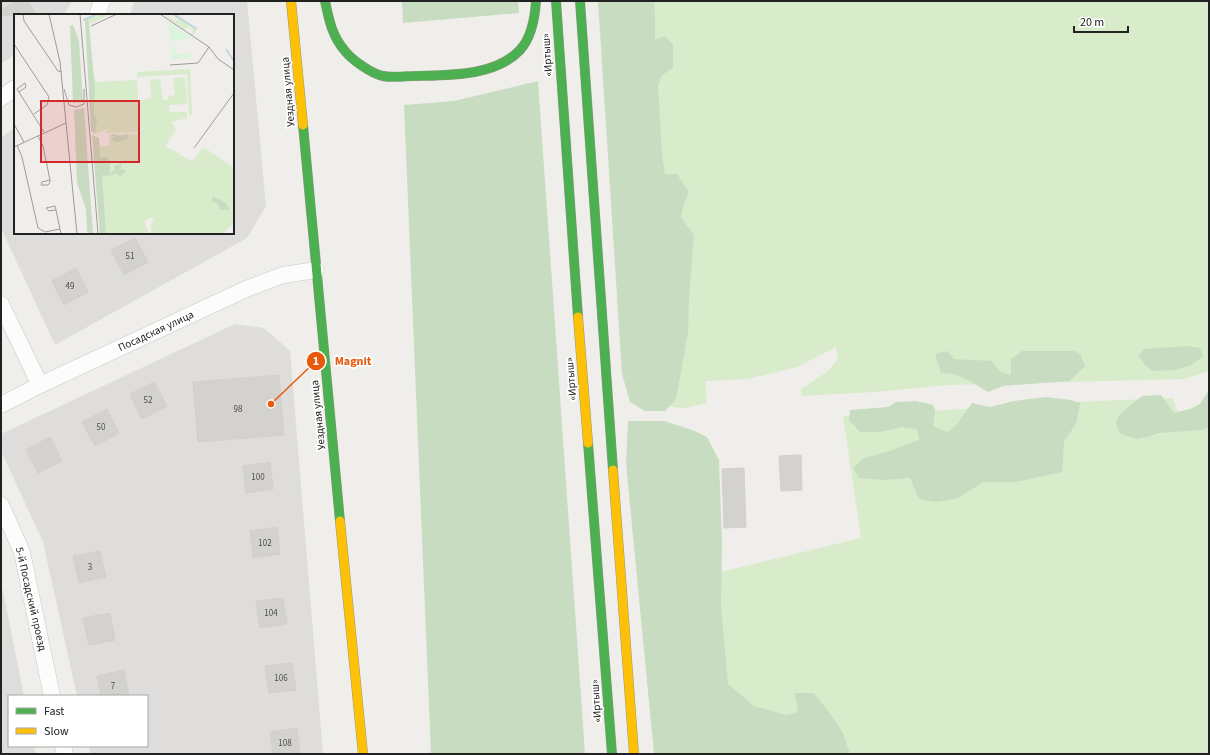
<svg xmlns="http://www.w3.org/2000/svg" width="1210" height="755" viewBox="0 0 1210 755" font-family="'Source Sans 3',sans-serif">
  <rect width="100%" height="100%" fill="#efeeea"/>
  <!-- residential -->
  <path fill="#dedddb" d="M1,1H72L64,15H15V54L1,64Z
    M134,1H247L266,206L247,238L55,345L1,228V138L15,128V233H233V15H130Z
    M235,324L264,328L290,351L323,754H90L89,746H147V696H77L43,542L1,451V434Z
    M1,582L24,696H9V746H34L36,754H1Z"/>
  <!-- grass -->
  <path fill="#d8ebcb" d="M602,1H1209V371L1184,379L948,385L874,392L801,396V389L828,371L838,359L836,347L797,367L748,379L705,381L707,403L685,408L654,405Z
    M1209,393V754H660L704,576L861,538L843,416L1098,401L1173,398L1178,413L1205,409Z"/>
  <!-- forest -->
  <path fill="#c8dcc1" d="M402,1H518L519,13L403,23Z
    M598,1H654L655,16V40L665,36L673,45V68L662,75L658,85L662,155L665,174H677L689,192L684,204L681,217L694,235L689,297L688,333L676,399L665,411H645L630,402L622,374Z
    M538,81L585,754H431L404,105L454,101Z
    M1186,346L1200,348L1203,357L1189,366L1175,370L1152,371L1145,365L1138,355L1145,349Z
    M947,351L954,359L992,361L1000,372L1011,375V359L1022,351H1075L1080,354L1085,366L1069,381L1003,386L988,392C973,383 958,372 941,373L935,354Z
    M1209,390V427L1201,430L1158,433L1148,437L1136,439L1119,433L1116,422L1120,414L1142,396L1161,395L1174,413L1190,409L1200,404Z
    M1046,397L1071,400L1080,403L1076,424L1064,441L1062,472L1016,482H984L958,498L936,502L919,499L910,478L884,480L859,478L853,468L864,458L887,452L919,440L917,429L902,427L879,432H860L849,420L850,410L888,407L896,402L916,401L933,405L935,410L933,426L948,432L957,424L972,403L990,407L1014,401Z
    M628,421H664L692,430L707,437L719,460L722,543L721,605L728,684L754,706L786,715L798,712L795,693H814L831,715L843,733L850,754H654L626,463Z"/>
  <!-- building -->
  <path fill="#d4d2cf" stroke="#d2d0cb" d="M16,1H27L37,15H1V11Z
    M135,238L148,262L124,275L111,250Z
    M76,268L88,292L64,305L52,281Z
    M279,375L284,435L198,442L193,382Z
    M154,382L167,406L142,419L130,394Z
    M107,409L119,433L95,446L82,422Z
    M50,437L62,461L38,473L26,450Z
    M801,455L802,490L781,491L779,456Z
    M270,462L273,489L246,493L243,466Z
    M744,468L746,527L724,528L722,469Z
    M277,527L280,554L253,558L250,531Z
    M100,551L106,577L79,583L73,556Z
    M283,598L287,624L260,628L256,601Z
    M110,613L115,640L89,645L83,618Z
    M292,663L296,690L269,693L265,666Z
    M124,670L129,696H101L97,676Z
    M297,728L300,754H273L270,732Z"/>
  <g fill="none" stroke-linecap="round" stroke-linejoin="round">
    <defs>
      <path id="street" d="M97,15L102,1
        M1,98L15,88
        M1,304L40,385
        M1,405L40,385L246,289L283,275L316,270
        M1,505L22,552L52,696
        M63,746L65,754"/>
      <path id="fast" d="M325,1C329,20 332,36 345,51C352,60 372,74 383,76C392,78 404,76 414,76C447,75 495,77 520,50C532,37 535,17 536,1
        M556,1L578,317
        M580,1L613,470
        M303,125L340,521
        M588,443L612,754"/>
      <path id="slow" d="M291,1L303,125
        M578,317L588,443
        M613,470L634,754
        M340,521L363,754"/>
    </defs>
    <!-- street casing -->
    <use href="#street" stroke="#c8c8c6" stroke-width="17"/>
    <!-- fast casing -->
    <use href="#fast" stroke="#959982" stroke-width="10"/>
    <!-- slow casing -->
    <use href="#slow" stroke="#959982" stroke-width="10"/>
    <!-- street -->
    <use href="#street" stroke="#fdfcfc" stroke-width="16"/>
    <!-- fast -->
    <use href="#fast" stroke="#4caf50" stroke-width="9"/>
    <!-- slow -->
    <use href="#slow" stroke="#ffc107" stroke-width="9"/>
  </g>
  <g text-anchor="middle" dominant-baseline="central" stroke-width="3.5" stroke-linejoin="round" paint-order="stroke">
    <!-- number labels -->
    <g font-size="9" fill="#4e4d4c">
      <text x="130" y="256">51</text>
      <text x="70" y="286">49</text>
      <text x="148" y="400">52</text>
      <text x="238" y="409">98</text>
      <text x="101" y="427">50</text>
      <text x="258" y="477">100</text>
      <text x="265" y="543">102</text>
      <text x="90" y="567">3</text>
      <text x="271" y="613">104</text>
      <text x="281" y="678">106</text>
      <text x="113" y="686">7</text>
      <text x="285" y="743">108</text>
    </g>
    <!-- street labels -->
    <g font-size="11" fill="#212121" stroke="#fff">
      <text transform="translate(547 55) rotate(-94)">«Иртыш»</text>
      <text transform="translate(288 92) rotate(-95)">Уездная улица</text>
      <text transform="translate(156 331) rotate(-25)">Посадская улица</text>
      <text transform="translate(571 379) rotate(-95)">«Иртыш»</text>
      <text transform="translate(318 415) rotate(-96)">Уездная улица</text>
      <text transform="translate(31 599) rotate(77)">5-й Посадский проезд</text>
      <text transform="translate(596 701) rotate(-94)">«Иртыш»</text>
    </g>
  </g>
  <!-- overview -->
  <g transform="translate(14 14)">
    <rect width="220" height="220" fill="#efeeea"/>
    <path d="M85,0H97L75,10L74,5ZM150,0L162,7L164,5L157,0H162L183,15L179,21L177,20L179,16L174,12L171,16ZM176,55L178,100L175,102L173,60L124,63L123,58ZM78,57L82,68L123,66L124,87L137,84L136,66L146,65L149,86H154V82L161,81L159,64L171,63L173,90L155,91V98H173V104L157,108L162,116L151,132L166,140L164,144L166,141L179,147L188,134L192,135L220,154V209L208,220H137V210L140,208L138,203L130,207L135,220H86L79,135L96,131L95,121L124,120L131,113L123,118L92,119L94,115L80,120Z" fill="#d8ebcb"/>
    <path d="M71,5H74L75,10L81,75L80,100L83,106L81,120L77,117ZM59,11L65,27L69,88L59,89L56,12ZM70,94L79,220L73,218L72,195L63,169L60,96ZM101,120L104,122L114,120L113,125L103,128L96,125L101,123L96,120ZM78,121L85,124L86,143H93L96,148V162L88,161L92,220H86ZM108,149L106,156L111,155V158L106,162L102,159L97,162V159L101,156L100,152ZM199,182L212,189L216,196H207L203,189L198,187Z" fill="#c8dcc1"/>
    <path d="M153,7L158,10L178,24L157,27ZM162,32V40L178,39V44L158,45V33Z" fill="#daf4dd"/>
    <path fill="none" stroke="#bfd6e0" stroke-width="2" d="M159,0L183,15M69,6L84,0M212,35L220,47"/>
    <path fill="none" stroke="#9d9c9a" stroke-width="1" d="M9,0L10,7L44,57L48,58M35,0L46,48L63,220M66,0L84,220M146,0L195,33L204,45L220,56M77,12L103,0M0,30L35,83L33,91L20,100M156,51L184,49L195,33M50,75L55,91L62,93L70,90V75M5,78L12,73L11,69L3,75L30,118M0,110L10,128M24,122L29,132L36,166V168L34,171H27L28,168L36,166M3,131L8,143L24,214L31,218L46,215M0,133L52,109M180,134L220,79M42,196L35,197L32,194L41,192L42,196L47,220"/>
    <path fill="#d62828" fill-opacity="0.15" stroke="#d62828" stroke-width="2" d="M27,87H125V148H27Z"/>
    <rect width="220" height="220" fill="none" stroke="#212121" stroke-width="2"/>
  </g>
  <!-- callouts -->
  <path fill="none" stroke="#e8590c" stroke-width="1.5" d="M271 404L316 361"/>
  <g fill="#e8590c" stroke="#fff" stroke-width="1.5">
    <circle cx="271" cy="404" r="4"/>
    <circle cx="316" cy="361" r="10"/>
  </g>
  <g font-size="12" text-anchor="middle" font-weight="bold" fill="#fff">
    <text x="316" y="365">1</text>
  </g>
  <g font-size="12" text-anchor="middle" font-weight="bold" fill="#e8590c" stroke="#fff" stroke-width="3.5" stroke-linejoin="round" paint-order="stroke">
    <text x="353" y="365">Magnit</text>
  </g>
  <!-- border -->
  <rect width="1210" height="755" fill="none" stroke="#212121" stroke-width="4"/>
  <!-- legend -->
  <rect x="8" y="695" width="140" height="52" fill="#ffffff" stroke="#a6a6a6"/>
  <rect x="16" y="708" width="20" height="6" fill="#4caf50" stroke="#a6a6a6"/>
  <text x="44" y="715" font-size="12" fill="#212121">Fast</text>
  <rect x="16" y="728" width="20" height="6" fill="#ffc107" stroke="#a6a6a6"/>
  <text x="44" y="735" font-size="12" fill="#212121">Slow</text>
  <!-- scale -->
  <path d="M1074 26v6h54v-6" fill="none" stroke="#212121" stroke-width="2"/>
  <text x="1080" y="26" font-size="12" fill="#212121" stroke="#ffffff" stroke-width="3" paint-order="stroke">20 m</text>
</svg>
